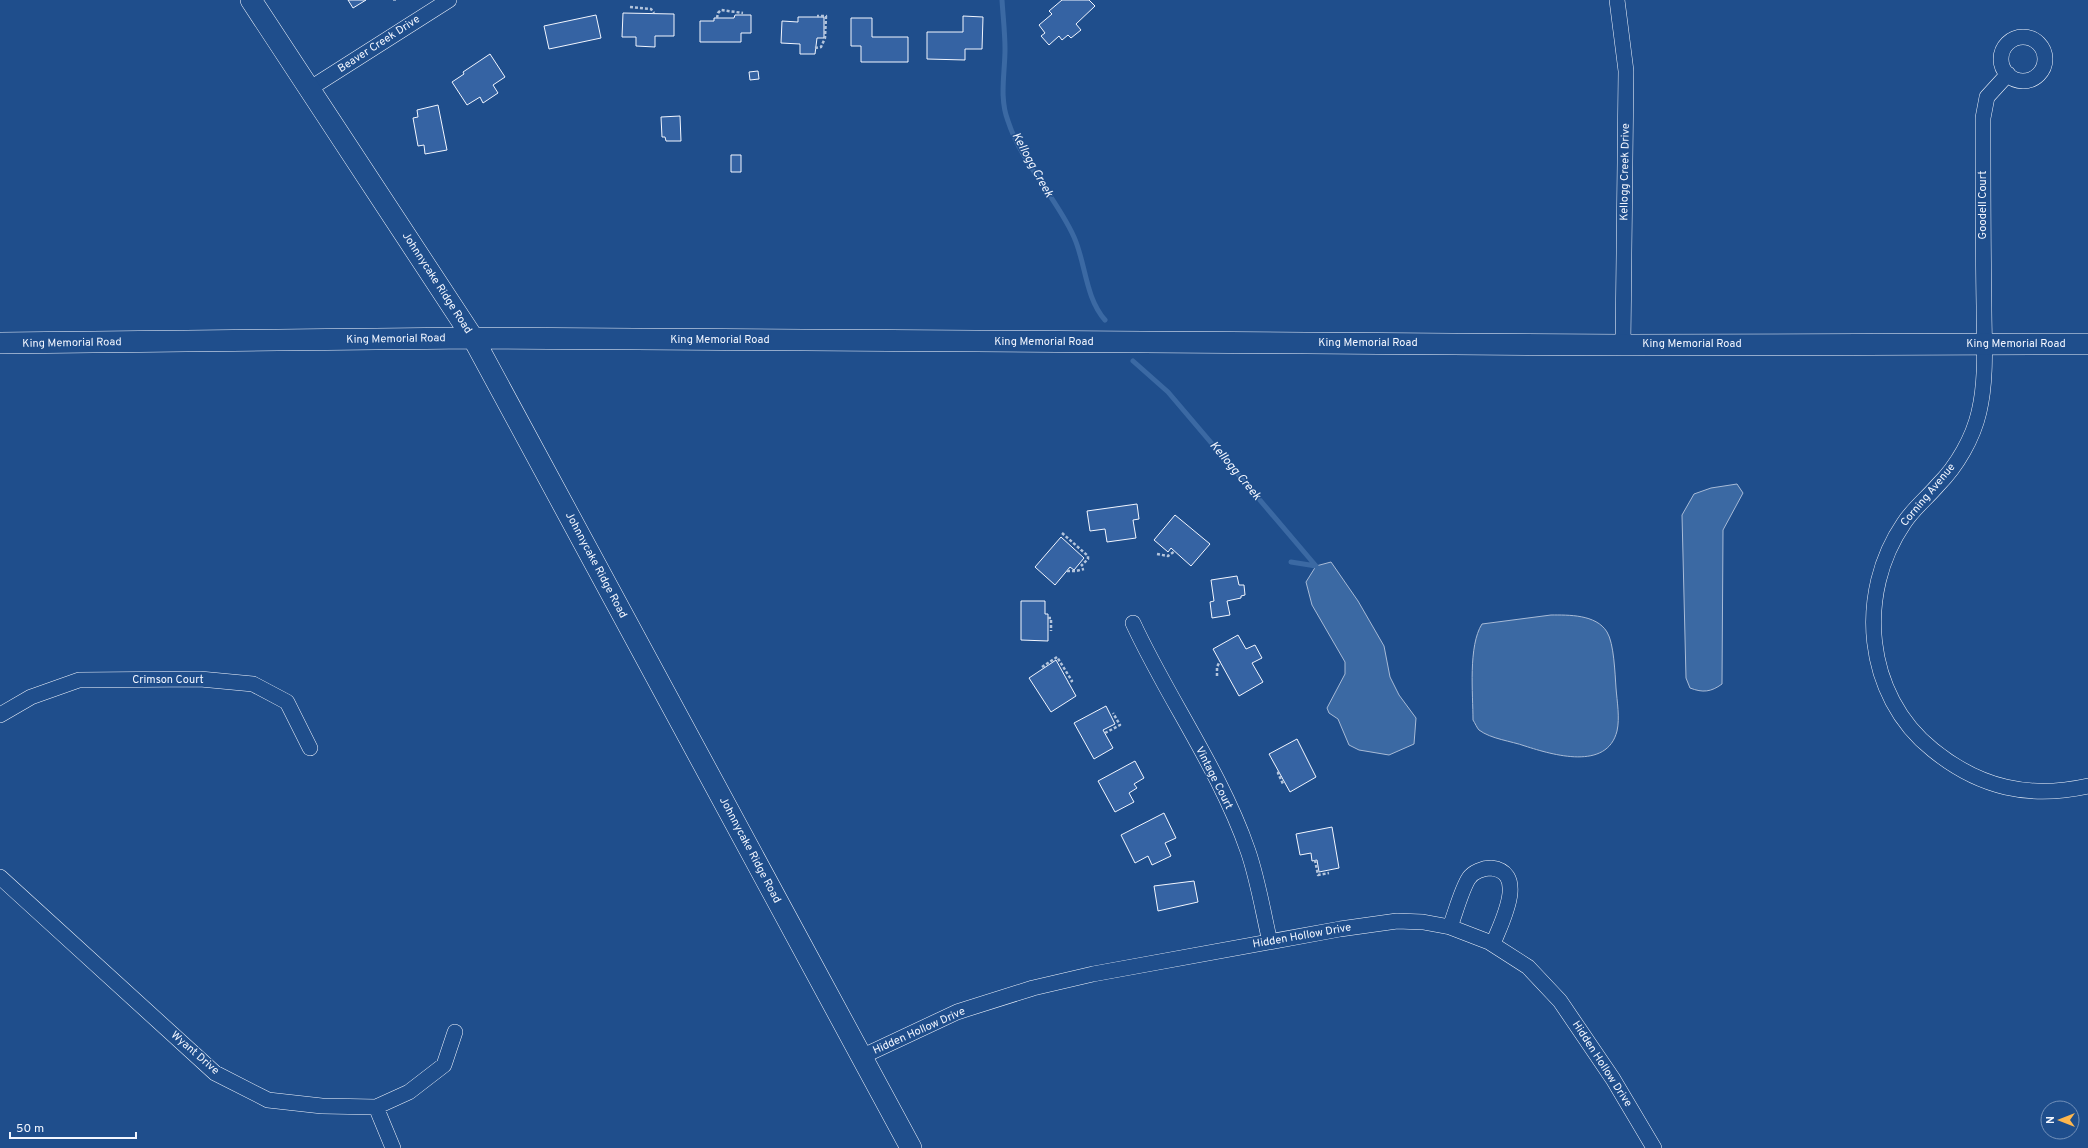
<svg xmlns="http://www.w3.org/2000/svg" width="2088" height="1148" viewBox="0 0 2088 1148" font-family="Overpass,sans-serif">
  <rect width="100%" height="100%" fill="#1f4e8c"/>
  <!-- water -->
  <path fill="#3b69a3" stroke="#a8bbd7" d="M1737,484L1743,493L1723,530L1722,684C1711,692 1703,693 1690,688L1686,678L1682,515L1694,494L1711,488Z
    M1331,562L1358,601L1384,646L1390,677L1399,695L1416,718L1414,744L1389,755L1359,750L1349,745L1338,719L1329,713L1327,708L1345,674V662L1312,605L1306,582L1316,566Z
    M1551,615C1568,615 1596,614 1607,632C1614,643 1615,674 1616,688C1617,701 1620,718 1617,731C1607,771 1553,755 1525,746C1511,741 1491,739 1479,730C1477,728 1475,723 1473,720C1473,694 1468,646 1482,624Z"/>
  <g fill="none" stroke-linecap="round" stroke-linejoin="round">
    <!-- stream -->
    <path stroke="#3b69a3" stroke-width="5" d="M1002,0C1003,16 1005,33 1005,49C1005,73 999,98 1008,121C1022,164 1056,197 1074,237C1086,264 1085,297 1105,320
      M1133,361L1168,392L1316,566L1291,562"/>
  </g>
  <!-- building -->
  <path fill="#3563a3" stroke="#f2f6ff" d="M348,0H366L353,8Z
    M1062,0H1089L1095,6L1076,24L1081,30L1071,38L1068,35L1062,40L1059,36L1049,45L1041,36L1045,33L1039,25L1052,14L1049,11Z
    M623,13L674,14V36H655V47L636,46V37H622Z
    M596,15L601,38L549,49L544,26Z
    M735,15H751V33H741V42H700V21H714V18H734Z
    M963,16L983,17L982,49H965V60L927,59V32H963Z
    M798,17H824V38H817L815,54H800V44L781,43L782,21L798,22Z
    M851,18H872V37H908V62H861V46H851Z
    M490,54L505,77L493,85L498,93L483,103L480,97L467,105L452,82L464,74L463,72Z
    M758,71L759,79L750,80L749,72Z
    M438,105L447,150L425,154L424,145L418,146L413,118L418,117L417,110Z
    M680,116L681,141H666L665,137H662L661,117Z
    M731,155H741V172H731Z
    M1137,504L1139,519L1133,520L1136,538L1107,542L1105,529L1090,531L1087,511Z
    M1175,515L1210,544L1191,566L1171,548L1168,552L1154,540Z
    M1061,537L1084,558L1074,570L1070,567L1055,585L1035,567Z
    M1237,576L1239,585H1244L1245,595L1241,596V598L1227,601L1230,615L1212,618L1210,602L1214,601L1211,580Z
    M1021,601H1045V614H1048V641L1021,640Z
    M1238,635L1246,649L1255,645L1262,658L1252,663L1263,682L1239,696L1213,649Z
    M1056,660L1076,696L1051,712L1029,678Z
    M1106,706L1115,724L1103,730L1113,748L1094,759L1074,723Z
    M1297,739L1316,777L1290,792L1269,754Z
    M1135,761L1144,778L1134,784L1137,788L1129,793L1134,802L1115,812L1098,781Z
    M1164,813L1176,838L1165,843L1171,856L1152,865L1148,856L1135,863L1121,835Z
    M1332,827L1339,868L1319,872L1317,860L1312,861L1311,853L1300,855L1296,834Z
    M1194,881L1198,902L1158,911L1154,886Z"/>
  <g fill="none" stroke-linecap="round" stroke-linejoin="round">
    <defs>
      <path id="street" d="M1617,0L1626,71L1623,345
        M2001 59a22 22 0 1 1 44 0a22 22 0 1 1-44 0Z
        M2008,74L1987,97L1983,118C1983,181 1983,243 1984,306C1984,340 1987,378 1979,412C1973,438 1957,466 1938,485C1927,498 1913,509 1904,523C1856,593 1864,695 1933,750C1980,788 2029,799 2088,786
        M309,89L449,0
        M1133,623C1168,699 1220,770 1248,851C1258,880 1263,912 1270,942
        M0,715L31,697L79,680L200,679L253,684L287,702L310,748
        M0,877L215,1073L268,1100L322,1106L376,1107L409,1092L444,1065L455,1032
        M1450,927C1455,914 1462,888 1469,878C1473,872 1483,868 1491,868C1529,872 1500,925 1493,944
        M861,1057L957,1012L1033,988L1093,974L1340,929L1397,921L1423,922L1450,927L1489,942L1528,967L1560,1001L1613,1079L1654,1148
        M376,1107L393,1148"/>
      <path id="secondary" d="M251,0L473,338L911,1148
        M0,343L473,338L1623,345L2088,344"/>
    </defs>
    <!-- street casing -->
    <use href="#street" stroke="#f2f6ff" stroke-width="16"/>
    <!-- secondary casing -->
    <use href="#secondary" stroke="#f2f6ff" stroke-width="22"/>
    <!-- path -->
    <path stroke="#b3c4dc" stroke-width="2.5" stroke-dasharray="3 2" stroke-linecap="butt" d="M630,7L651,9L654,13
      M717,18L718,13L721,10L743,13
      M815,48L821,47L825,38L826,16H817
      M1062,533L1088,556V559L1081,566
      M1157,554L1168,556L1175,551
      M1067,571H1076L1084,569
      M1048,618H1051V631
      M1042,667L1057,657L1072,681L1068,683
      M1217,676V667L1220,661
      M1105,733L1120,725L1113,713
      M1279,772L1278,773L1283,784
      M1315,860L1318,875L1329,873"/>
    <!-- street -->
    <use href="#street" stroke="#1f4e8c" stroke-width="15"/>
    <!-- secondary -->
    <use href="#secondary" stroke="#1f4e8c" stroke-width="21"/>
    <!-- fence -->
    <path stroke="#f2f6ff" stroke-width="1" stroke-dasharray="5 2" stroke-linecap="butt" d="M393,0H396"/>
  </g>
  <g text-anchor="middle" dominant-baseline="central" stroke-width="3" stroke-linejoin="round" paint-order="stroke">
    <!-- street labels -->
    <g font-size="11" fill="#f2f6ff" stroke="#1f4e8c">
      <text transform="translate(379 44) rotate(-33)">Beaver Creek Drive</text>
      <text transform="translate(1625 172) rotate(-89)">Kellogg Creek Drive</text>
      <text transform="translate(1983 205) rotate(-90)">Goodell Court</text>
      <text transform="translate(437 283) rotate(57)">Johnnycake Ridge Road</text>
      <text transform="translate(396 339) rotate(-1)">King Memorial Road</text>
      <text x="720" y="340">King Memorial Road</text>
      <text x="1044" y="342">King Memorial Road</text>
      <text transform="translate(72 343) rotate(-1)">King Memorial Road</text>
      <text x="1368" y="343">King Memorial Road</text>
      <text x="1692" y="344">King Memorial Road</text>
      <text x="2016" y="344">King Memorial Road</text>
      <text transform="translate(1928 495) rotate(-50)">Corning Avenue</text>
      <text transform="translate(596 565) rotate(62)">Johnnycake Ridge Road</text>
      <text x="168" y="680">Crimson Court</text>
      <text transform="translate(1214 778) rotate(63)">Vintage Court</text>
      <text transform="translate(750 850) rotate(62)">Johnnycake Ridge Road</text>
      <text transform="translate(1302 936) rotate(-10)">Hidden Hollow Drive</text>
      <text transform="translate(919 1031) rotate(-24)">Hidden Hollow Drive</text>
      <text transform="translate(195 1053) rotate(41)">Wyant Drive</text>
      <text transform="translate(1602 1064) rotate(57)">Hidden Hollow Drive</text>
    </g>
    <!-- water labels -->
    <g font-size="12" font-style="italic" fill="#f2f6ff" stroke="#1f4e8c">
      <text transform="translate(1032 165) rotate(61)">Kellogg Creek</text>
      <text transform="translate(1235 471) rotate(50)">Kellogg Creek</text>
    </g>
  </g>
  <!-- north arrow -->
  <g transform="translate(2060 1120) rotate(270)"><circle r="19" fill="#1f4e8c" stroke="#7391ba"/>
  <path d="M0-3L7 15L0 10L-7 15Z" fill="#ffb74d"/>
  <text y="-6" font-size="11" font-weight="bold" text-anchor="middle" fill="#f2f6ff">N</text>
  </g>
  <!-- scale -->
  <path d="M10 1132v6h126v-6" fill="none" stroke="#f2f6ff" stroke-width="2"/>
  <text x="16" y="1132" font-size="12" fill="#f2f6ff" stroke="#1f4e8c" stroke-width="3" paint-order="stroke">50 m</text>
</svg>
